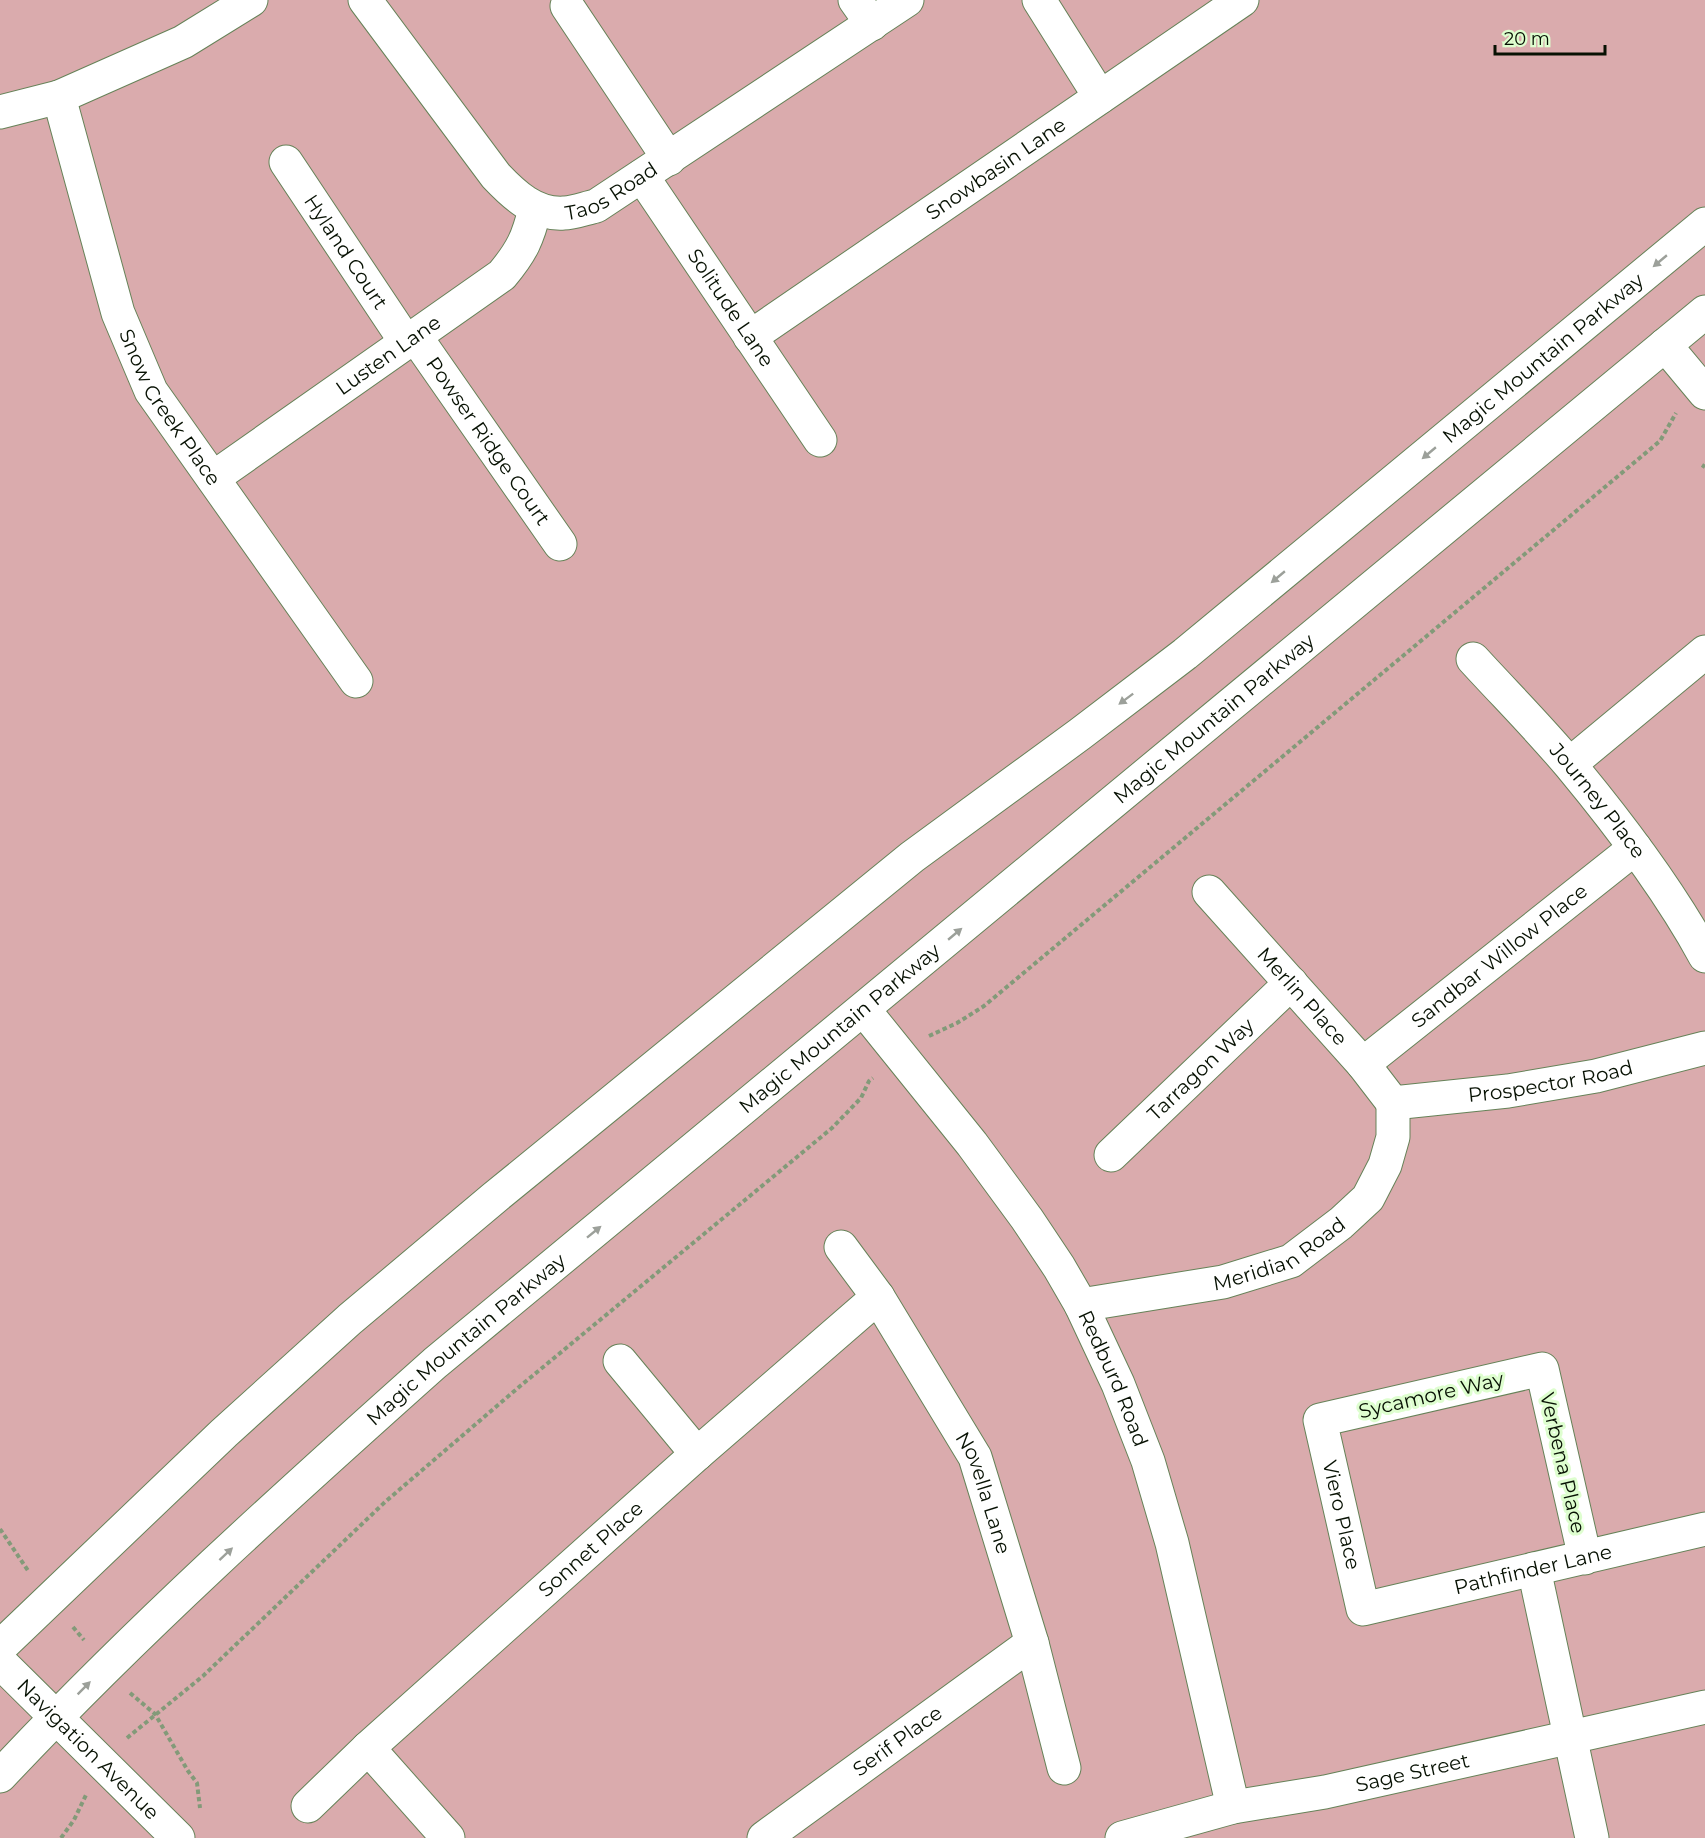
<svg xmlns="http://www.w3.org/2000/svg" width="1705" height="1838" viewBox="0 0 1705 1838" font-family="Montserrat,sans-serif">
  <rect width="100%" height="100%" fill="#d1f0c2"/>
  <!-- green -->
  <path fill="#daabad" d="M0,0H1705V1838H0Z"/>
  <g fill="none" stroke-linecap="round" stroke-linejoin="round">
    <defs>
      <g id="minor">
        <path id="s1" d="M365,0L496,176C514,195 535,215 564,213C574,213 586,208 596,206L907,0"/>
        <path d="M855,0L872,24"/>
        <path d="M1039,0L1100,97"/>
        <path d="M567,6L669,159"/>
        <path id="s2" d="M59,97L118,313L151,391L356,681"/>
        <path d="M0,112L59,97L183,42L251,0"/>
        <path id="s3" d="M286,162L406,342"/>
        <path id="s4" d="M642,176L820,440"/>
        <path id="s5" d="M415,336L560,544"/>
        <path id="s6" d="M750,337L1242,0"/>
        <path d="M1665,345L1705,393"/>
        <path id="s7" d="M213,478L502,275C522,251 528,238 535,209"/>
        <path id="s8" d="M1473,659C1505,694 1539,728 1570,765C1619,824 1668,888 1705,956"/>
        <path d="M1570,764L1705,652"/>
        <path id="s9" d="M1209,892L1363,1064L1393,1103"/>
        <path id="s10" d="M864,1010L972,1144L1027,1219L1059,1267L1081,1305L1118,1384L1148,1461L1172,1543L1233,1807"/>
        <path id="s11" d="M1363,1064L1635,848"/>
        <path id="s12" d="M1393,1103L1508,1091L1596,1076L1705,1048"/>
        <path id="s13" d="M1111,1155L1291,983"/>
        <path id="s14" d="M841,1247L878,1297L975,1457L1032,1643L1064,1768"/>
        <path id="s15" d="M1081,1305L1223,1282L1291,1261L1341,1223L1368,1198L1385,1165L1393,1137V1103"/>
        <path d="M620,1361L697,1454"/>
        <path id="s16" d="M1585,1558L1542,1369L1320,1420L1363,1609L1705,1529"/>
        <path d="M1534,1569L1592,1838"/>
        <path id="s17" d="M0,1647L224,1433L350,1319L494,1198L912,857L1080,734L1185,654L1705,224"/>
        <path id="s18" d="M0,1662L178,1838"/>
        <path d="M368,1748L448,1838"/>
        <path id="s19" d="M0,1776C137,1630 286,1496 435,1363L1705,312"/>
        <path id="s20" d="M308,1806L368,1748L697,1454L878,1297"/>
        <path id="s21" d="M764,1838L1032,1643"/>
        <path id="s22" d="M1122,1838L1233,1807L1325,1792L1705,1707"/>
      </g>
    </defs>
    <!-- minor casing -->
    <use href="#minor" stroke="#668258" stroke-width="35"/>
    <!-- path -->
    <path stroke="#839a79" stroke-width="4" stroke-dasharray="4.5 3" stroke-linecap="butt" d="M1702,465L1705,467
      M929,1036L957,1023L984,1006L1660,441L1676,413
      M0,1529L29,1572
      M73,1627L84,1640
      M130,1693L155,1714L188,1771L197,1783L200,1808
      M127,1738L203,1676L385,1502L519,1387L832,1128L861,1098L869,1081L873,1078
      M61,1838L74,1820L86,1795"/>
    <!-- minor -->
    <use href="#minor" stroke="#fff" stroke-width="33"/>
  </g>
  <!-- one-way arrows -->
  <defs><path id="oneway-solid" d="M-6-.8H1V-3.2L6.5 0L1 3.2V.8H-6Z" transform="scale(1.5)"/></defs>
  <g fill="#9ca09a">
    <use href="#oneway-solid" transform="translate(1660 261) rotate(140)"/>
    <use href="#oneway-solid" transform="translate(1429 453) rotate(140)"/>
    <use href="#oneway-solid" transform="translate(1278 577) rotate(140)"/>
    <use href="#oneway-solid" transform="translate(1126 699) rotate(143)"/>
    <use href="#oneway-solid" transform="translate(955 934) rotate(-40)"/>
    <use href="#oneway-solid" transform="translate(594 1232) rotate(-39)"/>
    <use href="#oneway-solid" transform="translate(226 1554) rotate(-43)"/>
    <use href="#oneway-solid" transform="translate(84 1688) rotate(-45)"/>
  </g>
  <g text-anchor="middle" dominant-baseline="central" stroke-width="6" stroke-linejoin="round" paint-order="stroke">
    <!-- street labels -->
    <g font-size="20" fill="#071103" stroke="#defecf">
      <text stroke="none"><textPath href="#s6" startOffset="298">Snowbasin Lane</textPath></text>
      <text stroke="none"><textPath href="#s1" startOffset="352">Taos Road</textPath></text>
      <text stroke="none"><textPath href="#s3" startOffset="108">Hyland Court</textPath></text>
      <text stroke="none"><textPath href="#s4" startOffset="159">Solitude Lane</textPath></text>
      <text stroke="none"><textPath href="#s7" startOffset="214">Lusten Lane</textPath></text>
      <text stroke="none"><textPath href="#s17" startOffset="2012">Magic Mountain Parkway</textPath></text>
      <text stroke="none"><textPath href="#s2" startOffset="332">Snow Creek Place</textPath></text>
      <text stroke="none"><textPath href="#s5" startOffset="128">Powser Ridge Court</textPath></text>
      <text stroke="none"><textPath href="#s19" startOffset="1611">Magic Mountain Parkway</textPath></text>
      <text stroke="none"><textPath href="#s8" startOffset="189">Journey Place</textPath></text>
      <text stroke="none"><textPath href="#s11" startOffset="174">Sandbar Willow Place</textPath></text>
      <text stroke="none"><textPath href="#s9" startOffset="140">Merlin Place</textPath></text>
      <text stroke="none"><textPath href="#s19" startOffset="1125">Magic Mountain Parkway</textPath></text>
      <text stroke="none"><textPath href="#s13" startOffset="124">Tarragon Way</textPath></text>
      <text stroke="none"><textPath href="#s12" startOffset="159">Prospector Road</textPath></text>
      <text stroke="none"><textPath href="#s15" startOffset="207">Meridian Road</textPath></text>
      <text stroke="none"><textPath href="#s19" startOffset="639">Magic Mountain Parkway</textPath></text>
      <text stroke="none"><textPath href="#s10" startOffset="447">Redburd Road</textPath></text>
      <text transform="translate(1431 1395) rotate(-13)">Sycamore Way</text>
      <text transform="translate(1563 1463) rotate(77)">Verbena Place</text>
      <text stroke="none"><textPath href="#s14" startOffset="286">Novella Lane</textPath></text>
      <text stroke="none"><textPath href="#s16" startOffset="519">Viero Place</textPath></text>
      <text stroke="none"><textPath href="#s20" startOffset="382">Sonnet Place</textPath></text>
      <text stroke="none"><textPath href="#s16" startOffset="790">Pathfinder Lane</textPath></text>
      <text stroke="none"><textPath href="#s21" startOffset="165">Serif Place</textPath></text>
      <text stroke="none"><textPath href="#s18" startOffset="124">Navigation Avenue</textPath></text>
      <text stroke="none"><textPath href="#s22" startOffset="298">Sage Street</textPath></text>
    </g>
  </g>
  <!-- scale -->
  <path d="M1495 45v9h110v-9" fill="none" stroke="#071103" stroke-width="3"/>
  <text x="1504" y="45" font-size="18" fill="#071103" stroke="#defecf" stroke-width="4.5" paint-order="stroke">20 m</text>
</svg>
